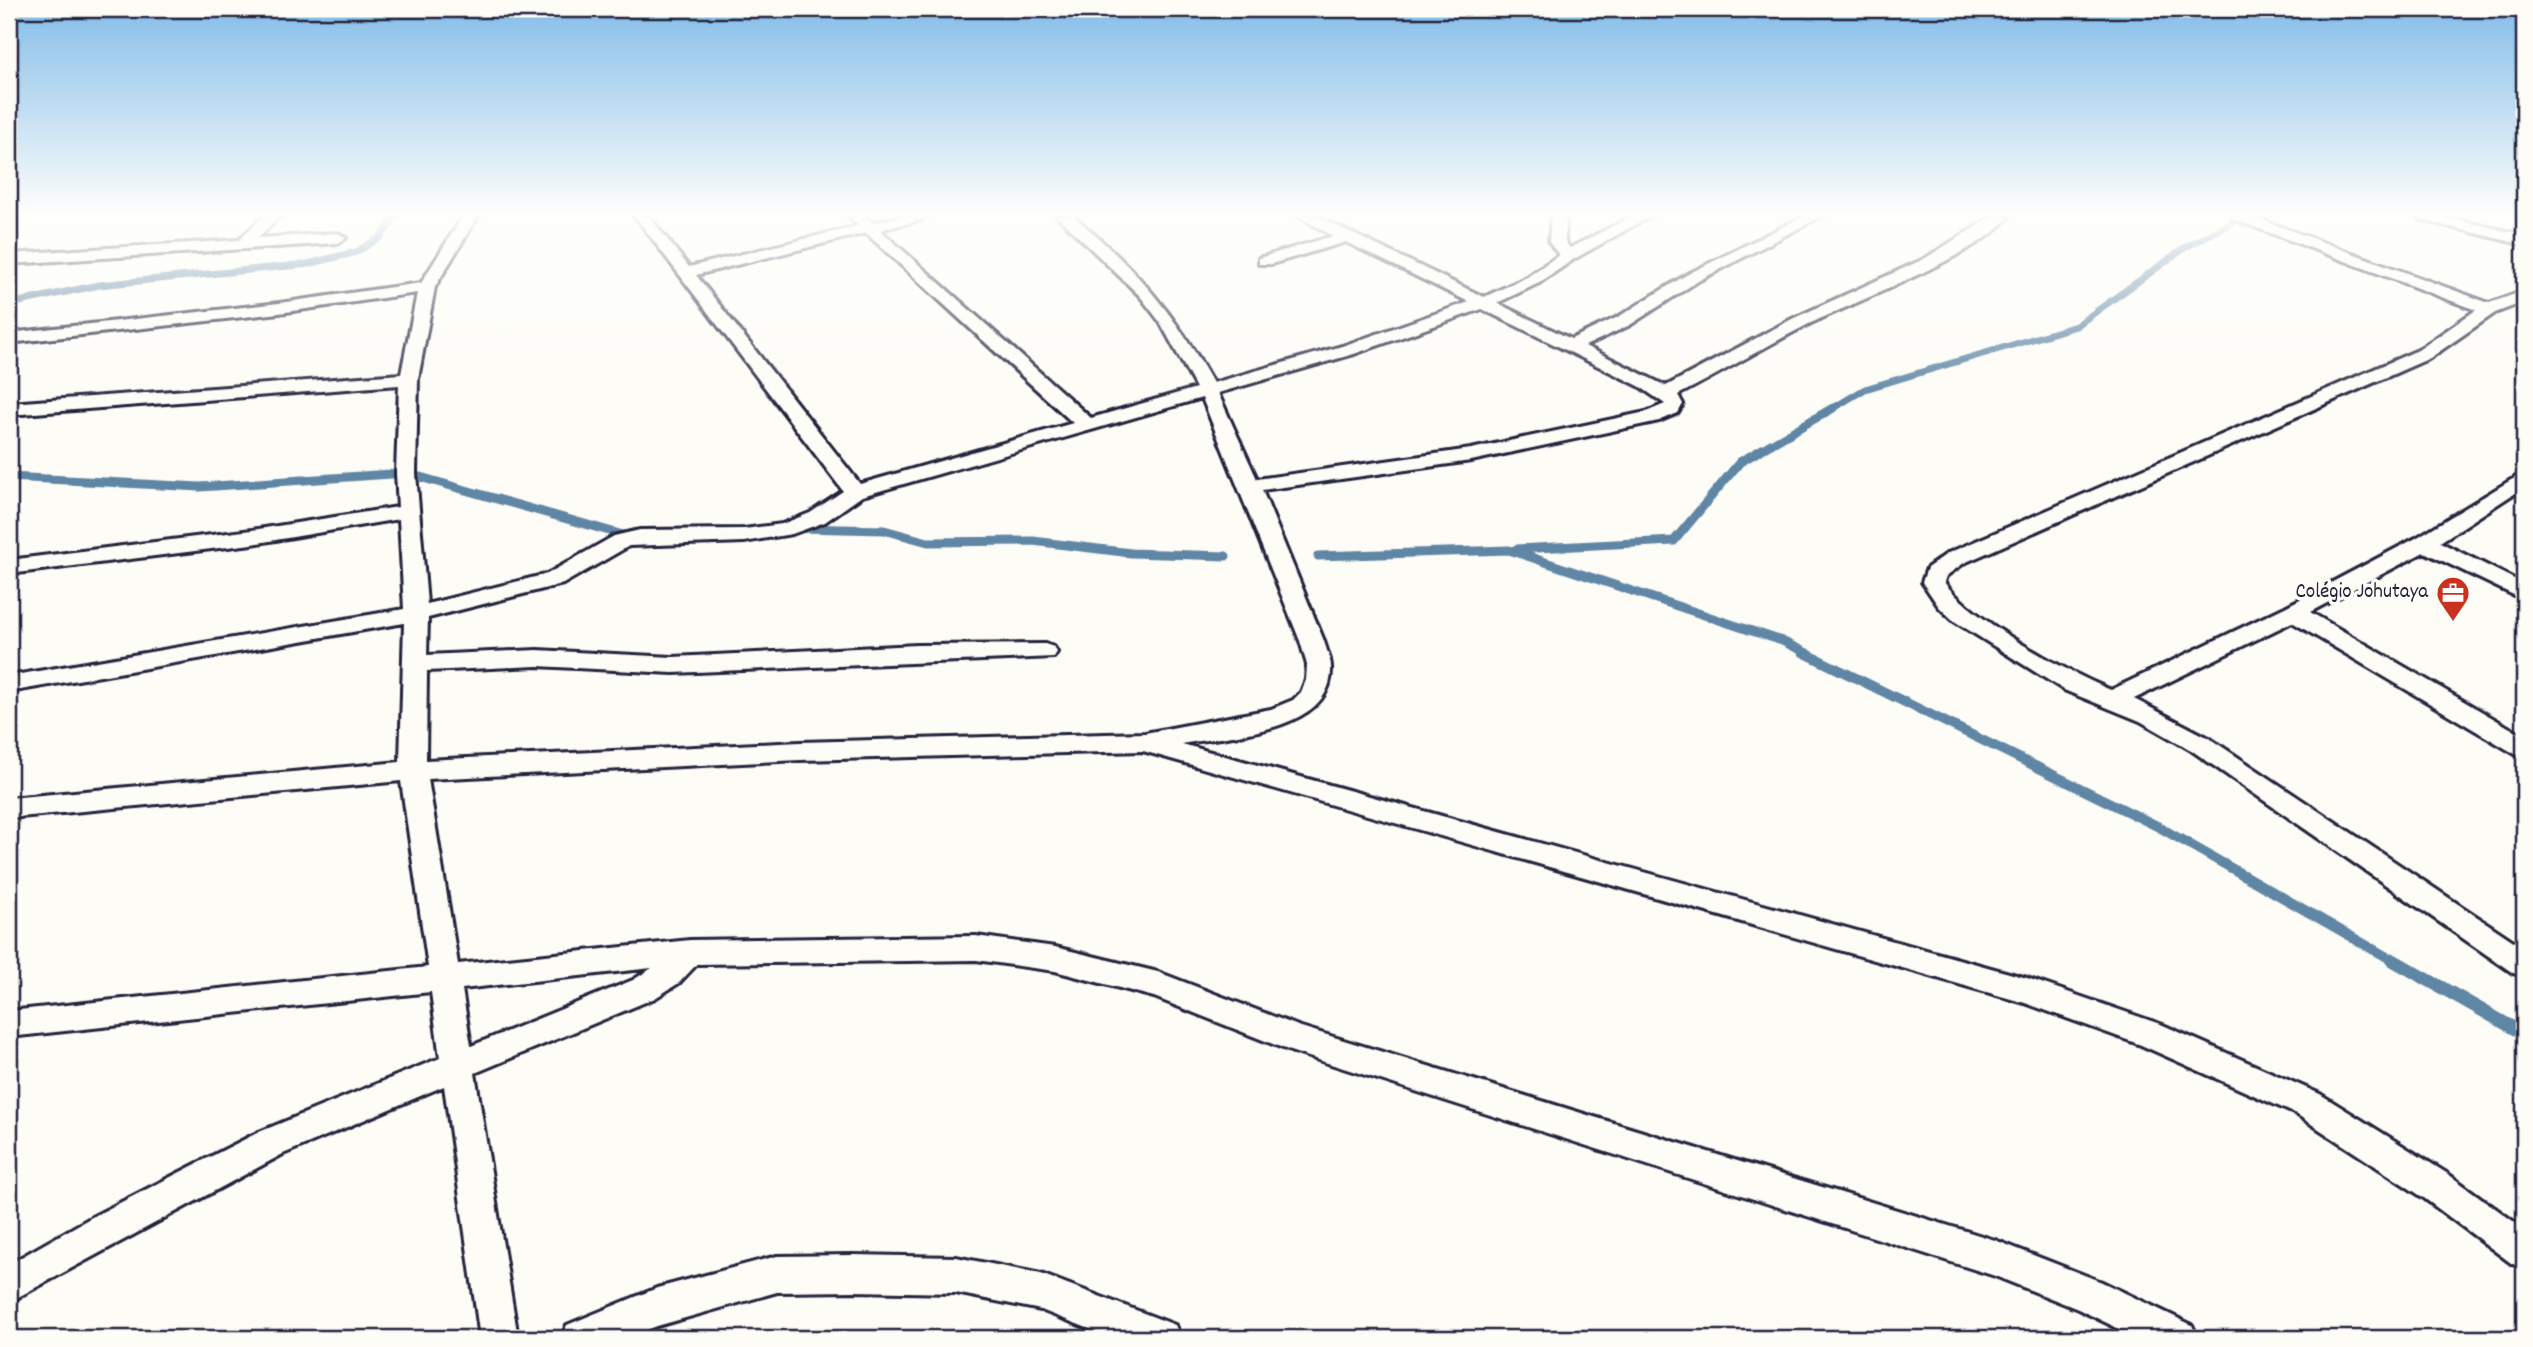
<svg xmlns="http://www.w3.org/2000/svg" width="2533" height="1347" viewBox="0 0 2533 1347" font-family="Dekko,sans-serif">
  <rect width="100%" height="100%" fill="#fdfcf7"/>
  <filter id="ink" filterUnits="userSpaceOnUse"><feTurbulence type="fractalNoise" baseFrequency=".0143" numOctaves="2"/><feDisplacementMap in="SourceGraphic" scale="14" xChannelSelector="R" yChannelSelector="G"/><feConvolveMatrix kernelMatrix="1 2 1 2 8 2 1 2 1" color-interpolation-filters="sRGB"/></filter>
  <g filter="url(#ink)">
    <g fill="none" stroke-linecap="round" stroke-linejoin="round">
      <!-- stream-far3 -->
      <path stroke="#6186a5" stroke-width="7" d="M9,304L99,285L308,264L356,252L381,237L395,216
        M1830,410L1865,389L2076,326L2186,247L2245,216"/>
      <!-- stream-far2 -->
      <path stroke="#6186a5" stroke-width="9" d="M9,477L200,487L406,473L623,535H633
        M798,528L884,530L928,542L1033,541L1131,553L1226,556
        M1516,549L1674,541L1740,462L1833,408
        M1318,556L1509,550L1782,641L1807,653"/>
      <!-- stream-far1 -->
      <path stroke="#6186a5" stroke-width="10" d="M1803,652L2159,827L2394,961"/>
      <!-- stream -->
      <path stroke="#6186a5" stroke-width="13" d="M2391,959L2524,1034"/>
      <defs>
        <path id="street" d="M264,216H280L258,238L338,233L346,238L338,243L9,264V254L239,240Z
          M463,216H478L435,287L418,379L416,473L427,604L547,574L614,536L640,530L744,529L782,524L810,513L843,491L635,216H649L689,267L858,226L849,216H864L872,223L902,216H926L924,219L880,230L1091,418L1196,388L1160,322L1140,296L1057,216H1073C1133,266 1175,313 1213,383L1342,346L1469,302L1346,242L1271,264H1259V258L1333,236L1298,216H1316L1484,297L1527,277L1559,255L1549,242L1551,216H1566L1565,242L1570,248L1633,216H1651L1574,259L1539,283L1497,303L1571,339L1618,317L1686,275L1804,216H1822L1698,281L1630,325L1585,346L1666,386L1792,319L1924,259L1993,216H2009C1988,251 1847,305 1805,326C1762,348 1721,373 1678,395L1683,404L1678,413L1659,421L1471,461L1262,490L1324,641C1326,649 1331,659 1331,667C1334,732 1228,735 1182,744L2027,978L2163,1025L2320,1094L2448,1174L2524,1229V1269L2511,1263L2424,1198L2296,1114L2141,1045L2025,1003L1143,751L800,760L428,779L458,964L690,940L976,936L1055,947L1158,972L1298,1026L1995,1240L2102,1282L2192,1325L2198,1338H2138L2078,1309L1995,1276L1293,1052L1154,997L1055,971L976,960L697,964L679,983L655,998L475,1073L518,1338H480L444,1086L283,1154L9,1302V1264L90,1218L259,1132L440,1058L431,992L9,1037V1011L428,967L401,781L9,818V798L400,762L404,623L9,692V676L404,609L399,519L252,544L9,574V560L252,530L398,507L396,473L399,385L9,415V403L401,374L417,293L279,313L9,343V333L279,303L421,283ZM866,233L1073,423L860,484L696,275ZM1482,309L1639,386L1665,404L1646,412L1471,449L1257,479L1218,393L1354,354ZM1202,398L1300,641L1307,665L1306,680L1301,692L1293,700L1271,709L1145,733L800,742L426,760L427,671L537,666L673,673L1054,657L1057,652L1054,647L1045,644L917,645L673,657L537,650L427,655L428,618L563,584L629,546L744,542L792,534L825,522L862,496ZM652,968L633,980L471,1046L462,989Z
          M2231,216H2251L2489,303L2524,291V302L2495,313L2430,358L1964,563L1946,576L1944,582C1973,621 2065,671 2111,690L2285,607L2416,538L2524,472V487L2440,542L2524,584V600L2424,552L2310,612L2524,736V757L2515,754L2292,622L2134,699L2209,738L2524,948V976L2513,973L2191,750L2140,721L2064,690L1954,621L1939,607L1922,582L1927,568L1948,553L2418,350L2476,310L2233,219Z
          M2416,216H2441L2524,235V245L2419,219Z
          M853,1255L956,1257L1041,1274L1175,1325L1181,1338H1113L1041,1310L956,1293L853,1291L777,1292L657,1326L626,1338H561L567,1325L657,1288L777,1256Z"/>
      </defs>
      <!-- street casing -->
      <use href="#street" stroke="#22223b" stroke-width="6"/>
      <!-- street -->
      <use href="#street" fill="#fdfcf7" fill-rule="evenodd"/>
    </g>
  </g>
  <!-- sky -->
  <linearGradient id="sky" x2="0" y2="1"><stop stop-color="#83bce9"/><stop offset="0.53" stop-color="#fefefb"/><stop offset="1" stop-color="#fefefb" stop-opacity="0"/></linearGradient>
  <rect width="2533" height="404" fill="url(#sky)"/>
  <!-- icons -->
  <defs>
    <symbol id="office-pin" viewBox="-11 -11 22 30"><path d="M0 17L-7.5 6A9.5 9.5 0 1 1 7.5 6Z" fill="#c8321e" stroke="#fdfcf7"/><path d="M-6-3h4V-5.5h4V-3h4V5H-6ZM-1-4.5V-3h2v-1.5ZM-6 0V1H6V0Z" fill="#fff"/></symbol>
  </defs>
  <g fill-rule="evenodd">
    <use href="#office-pin" x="2434" y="574" width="38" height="52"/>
  </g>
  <g text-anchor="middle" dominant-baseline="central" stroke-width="7" stroke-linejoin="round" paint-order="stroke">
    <!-- poi labels -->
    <g font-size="21" fill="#22223b" stroke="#fdfcf7" text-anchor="end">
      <text x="2428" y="593">Colégio Johutaya</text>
    </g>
  </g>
  <!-- margin -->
  <rect width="2533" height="1347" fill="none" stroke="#fdfcf7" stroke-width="35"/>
  <rect x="18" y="18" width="2498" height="1312" fill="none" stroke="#22223b" stroke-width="2.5" filter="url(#ink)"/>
</svg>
